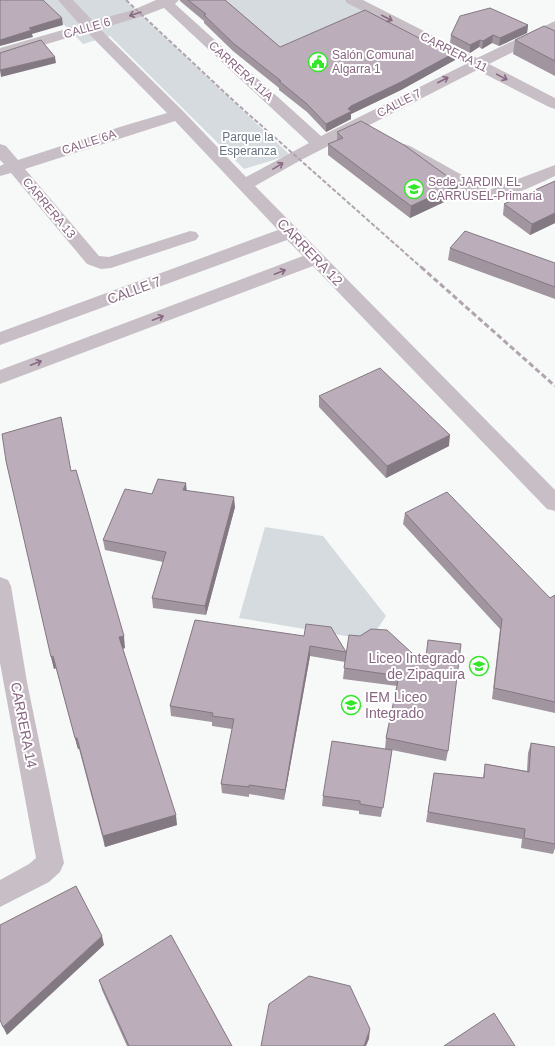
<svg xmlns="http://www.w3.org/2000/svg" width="555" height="1046" viewBox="0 0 555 1046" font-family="Helvetica,sans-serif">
  <rect width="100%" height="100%" fill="#f6f9f8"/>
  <!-- green -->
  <path fill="#d5dbde" d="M40,0H125L290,155L244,169L110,36L83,44Z
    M221,0H347L370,12L281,48Z
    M265,527L323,536L386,616L370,640L239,618Z"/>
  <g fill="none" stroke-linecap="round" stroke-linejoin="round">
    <!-- minor -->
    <path fill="#c8bfc6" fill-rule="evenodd" d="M58,0H73L93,21L133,10L156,0H179L175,4L321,136L466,64L347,3L345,0H363L477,58L555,21V31L489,64L555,98V109L549,107L477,70L301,160L255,186L555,490V511L547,509L313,266L0,384V370L303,256L287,240L0,345V332L278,230L175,121L25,169L99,256L109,257L190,231L196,232L199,236L196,240L111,268L101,269L87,264L11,173L0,176V166L4,164L0,160V144L6,146L18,160L123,126L167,113L87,32L0,58V48L80,25ZM164,8L309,143L246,177L184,112L100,29L143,16Z
      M404,144L410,146L489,190L555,165V176C537,184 498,204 480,200L398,152L396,149L398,146Z
      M0,577L8,580L11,586L27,682L64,863L60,872L49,882L0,907V880L29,864L36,858L0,663Z"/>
    <!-- rail-far1 -->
    <path stroke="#b1a4af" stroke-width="2" stroke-dasharray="4.5 2" stroke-linecap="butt" d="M126,0L237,104L422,268"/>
    <!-- rail -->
    <path stroke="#b1a4af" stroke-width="3" stroke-dasharray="5.5 3" stroke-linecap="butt" d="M421,267L555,386"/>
  </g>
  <!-- wall -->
  <path fill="#a1959f" d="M180,0H225L280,47L455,60L401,90L351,114V119L326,132L307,112L279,90V88L233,51L204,23V21L180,1Z
    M528,25L527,33L499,46L492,43L482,49L479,47L470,53L450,43L451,35Z
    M555,31V76L513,54L515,40Z
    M337,132L457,196L410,218L328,155V144L337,141Z
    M555,181V223L530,235L503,215L504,204Z
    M450,248L555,263V299L448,260Z
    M319,396L449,446L386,478L319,407Z
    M6,461L71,471L125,648L123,649L177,825L105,847L79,749H78L56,668L54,669Z
    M186,483V491L235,507L206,615L153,608L152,598L163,562L105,550L103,540L152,494Z
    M405,513L550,598L555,595V713L492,699L500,629L403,524Z
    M195,620L346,652V656L360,636L371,629L448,751L446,761L392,750L381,817L359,814V811L322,806L323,796L385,749L386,738L397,686L343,679L345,662L310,656L284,800L249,794V797L222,793L221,784L232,729L212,726V722L171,716L170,706Z
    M531,743L555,747V848L553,854L521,848L522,839L426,822L434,773L483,778L485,764L527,771L528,753Z
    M99,980L232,1046H127L102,990Z"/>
  <!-- shaded-wall -->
  <path fill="#837982" d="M62,18L63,25L32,34L33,37L0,46V40L29,28Z
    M528,25L527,33L499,46L500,38Z
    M493,35L492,43L482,49L483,41Z
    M480,40L479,47L470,53V45Z
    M456,52L455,60L401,90L351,114V119L326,132V124L351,106Z
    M55,57L56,63L1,77L0,70Z
    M458,184L457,196L410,218L411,206Z
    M555,213V223L530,235L532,224Z
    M450,435L449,446L386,478L387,466Z
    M186,483L187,493L183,490Z
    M234,497L235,507L206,615L205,606Z
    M124,636L125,648L121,649L119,637Z
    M310,646V656L284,800L285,790Z
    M53,656L56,668L54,669L51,657Z
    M75,738H77L79,749H78Z
    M176,815L177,825L105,847L103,836Z
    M102,936L104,945L7,1035L3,1027Z
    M370,1029L369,1039L366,1046H364Z"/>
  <!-- building -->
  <path fill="#bbadb9" stroke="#837982" d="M0,0H43L62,18L29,28L32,30L0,40Z
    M188,0H225L280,47L365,10L444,51L446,47L456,52L401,82L351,106L348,109L352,111L326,124L307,104L279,81H281L233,43L204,15L206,14Z
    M490,8L528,25L500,38L493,35L483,41L480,40L470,45L451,35L460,16Z
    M544,26L555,31V61L515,40Z
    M41,40L55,57L0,70V53Z
    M361,121L404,145L458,184L411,206L328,144L343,138L337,132Z
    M555,181V213L532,224L504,204Z
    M465,231L555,263V287L450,248Z
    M380,368L450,435L387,466L319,396Z
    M61,417L71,471L76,470L124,636L119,637L176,815L103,836L77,738H75L53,656L51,657L6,461L2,434Z
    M158,479L186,483L183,490L234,497L205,606L152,598L166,552L103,540L125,489L152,494Z
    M447,492L550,598L555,595V702L494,688L502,619L405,513Z
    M195,620L304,636L306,624L331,627L346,652L310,646L285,790L249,785V787L221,784L234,719L212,716L213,713L170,706Z
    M371,629L387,630L425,665L428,640L461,644L448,751L386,738L399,676L344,668L349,635L360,636Z
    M332,741L392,750L383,808L360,804V801L323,796Z
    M531,743L555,747V844L524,838L525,829L428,812L434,773L484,778L485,764L529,772Z
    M76,886L102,936L3,1027L0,1020V925Z
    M171,935L232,1046H129L99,980Z
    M309,976L350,986L370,1029L364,1046H261L269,1004Z
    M494,1013L515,1046H444Z"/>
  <!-- one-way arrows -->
  <defs><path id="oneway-shaft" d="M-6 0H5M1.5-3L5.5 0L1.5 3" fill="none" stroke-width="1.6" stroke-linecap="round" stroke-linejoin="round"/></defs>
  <g stroke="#886782">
    <use href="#oneway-shaft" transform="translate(135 14) rotate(162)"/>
    <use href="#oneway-shaft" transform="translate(387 18) rotate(27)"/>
    <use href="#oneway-shaft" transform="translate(502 77) rotate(28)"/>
    <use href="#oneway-shaft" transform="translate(443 80) rotate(-27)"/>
    <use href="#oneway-shaft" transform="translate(278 166) rotate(-31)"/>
    <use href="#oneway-shaft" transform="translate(280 272) rotate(-21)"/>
    <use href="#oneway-shaft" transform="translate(158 318) rotate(-21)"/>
    <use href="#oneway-shaft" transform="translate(36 363) rotate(-21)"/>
  </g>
  <!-- icons -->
  <defs>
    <symbol id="civic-ring" viewBox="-11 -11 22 22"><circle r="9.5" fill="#fff" stroke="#33e629" stroke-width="1.5"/><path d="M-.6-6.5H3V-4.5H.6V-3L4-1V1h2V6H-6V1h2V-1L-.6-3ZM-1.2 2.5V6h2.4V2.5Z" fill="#33e629"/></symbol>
    <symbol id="university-ring" viewBox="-11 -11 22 22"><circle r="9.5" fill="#fff" stroke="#33e629" stroke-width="1.5"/><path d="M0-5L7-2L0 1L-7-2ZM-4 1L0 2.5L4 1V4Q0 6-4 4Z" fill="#33e629"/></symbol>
    <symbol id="school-ring" viewBox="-11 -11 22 22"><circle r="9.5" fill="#fff" stroke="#33e629" stroke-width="1.5"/><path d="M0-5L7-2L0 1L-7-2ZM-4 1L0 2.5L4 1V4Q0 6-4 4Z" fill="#33e629"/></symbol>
  </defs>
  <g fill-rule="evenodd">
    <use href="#civic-ring" x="307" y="51" width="22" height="22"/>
    <use href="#university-ring" x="403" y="178" width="22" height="22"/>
    <use href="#university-ring" x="468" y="655" width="22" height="22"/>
    <use href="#school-ring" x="340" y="694" width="22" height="22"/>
  </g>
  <g text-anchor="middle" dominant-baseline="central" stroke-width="4" stroke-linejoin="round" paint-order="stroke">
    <!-- far-street labels -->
    <g font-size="12" fill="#886782" stroke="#fff">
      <text transform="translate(87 28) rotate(-16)">CALLE 6</text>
      <text transform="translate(454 52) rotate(27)">CARRERA 11</text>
      <text transform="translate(241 71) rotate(42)">CARRERA 11A</text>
      <text transform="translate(399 103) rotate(-27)">CALLE 7</text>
      <text transform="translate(89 142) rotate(-18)">CALLE 6A</text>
      <text transform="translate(49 208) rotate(50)">CARRERA 13</text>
    </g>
    <!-- far-poi labels -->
    <g font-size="12" fill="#886782" stroke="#fff" text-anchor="start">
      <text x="332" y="55">Salón Comunal<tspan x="332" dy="14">Algarra 1</tspan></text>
      <text x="428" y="182">Sede JARDIN EL<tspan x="428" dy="14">CARRUSEL-Primaria</tspan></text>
    </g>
    <!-- far-park labels -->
    <g font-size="12" fill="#66727f" stroke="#fff">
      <text x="248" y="137">Parque la<tspan x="248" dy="14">Esperanza</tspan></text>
    </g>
    <!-- street labels -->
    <g font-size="14" fill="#886782" stroke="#fff">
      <text transform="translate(310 252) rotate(46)">CARRERA 12</text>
      <text transform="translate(134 290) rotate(-20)">CALLE 7</text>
      <text transform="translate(24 725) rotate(79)">CARRERA 14</text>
    </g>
    <!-- poi labels -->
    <g font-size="14" fill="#886782" stroke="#fff" text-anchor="end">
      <text x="465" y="658">Liceo Integrado<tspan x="465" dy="16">de Zipaquira</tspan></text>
      <text x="365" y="697" text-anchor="start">IEM Liceo<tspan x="365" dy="16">Integrado</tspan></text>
    </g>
  </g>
</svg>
